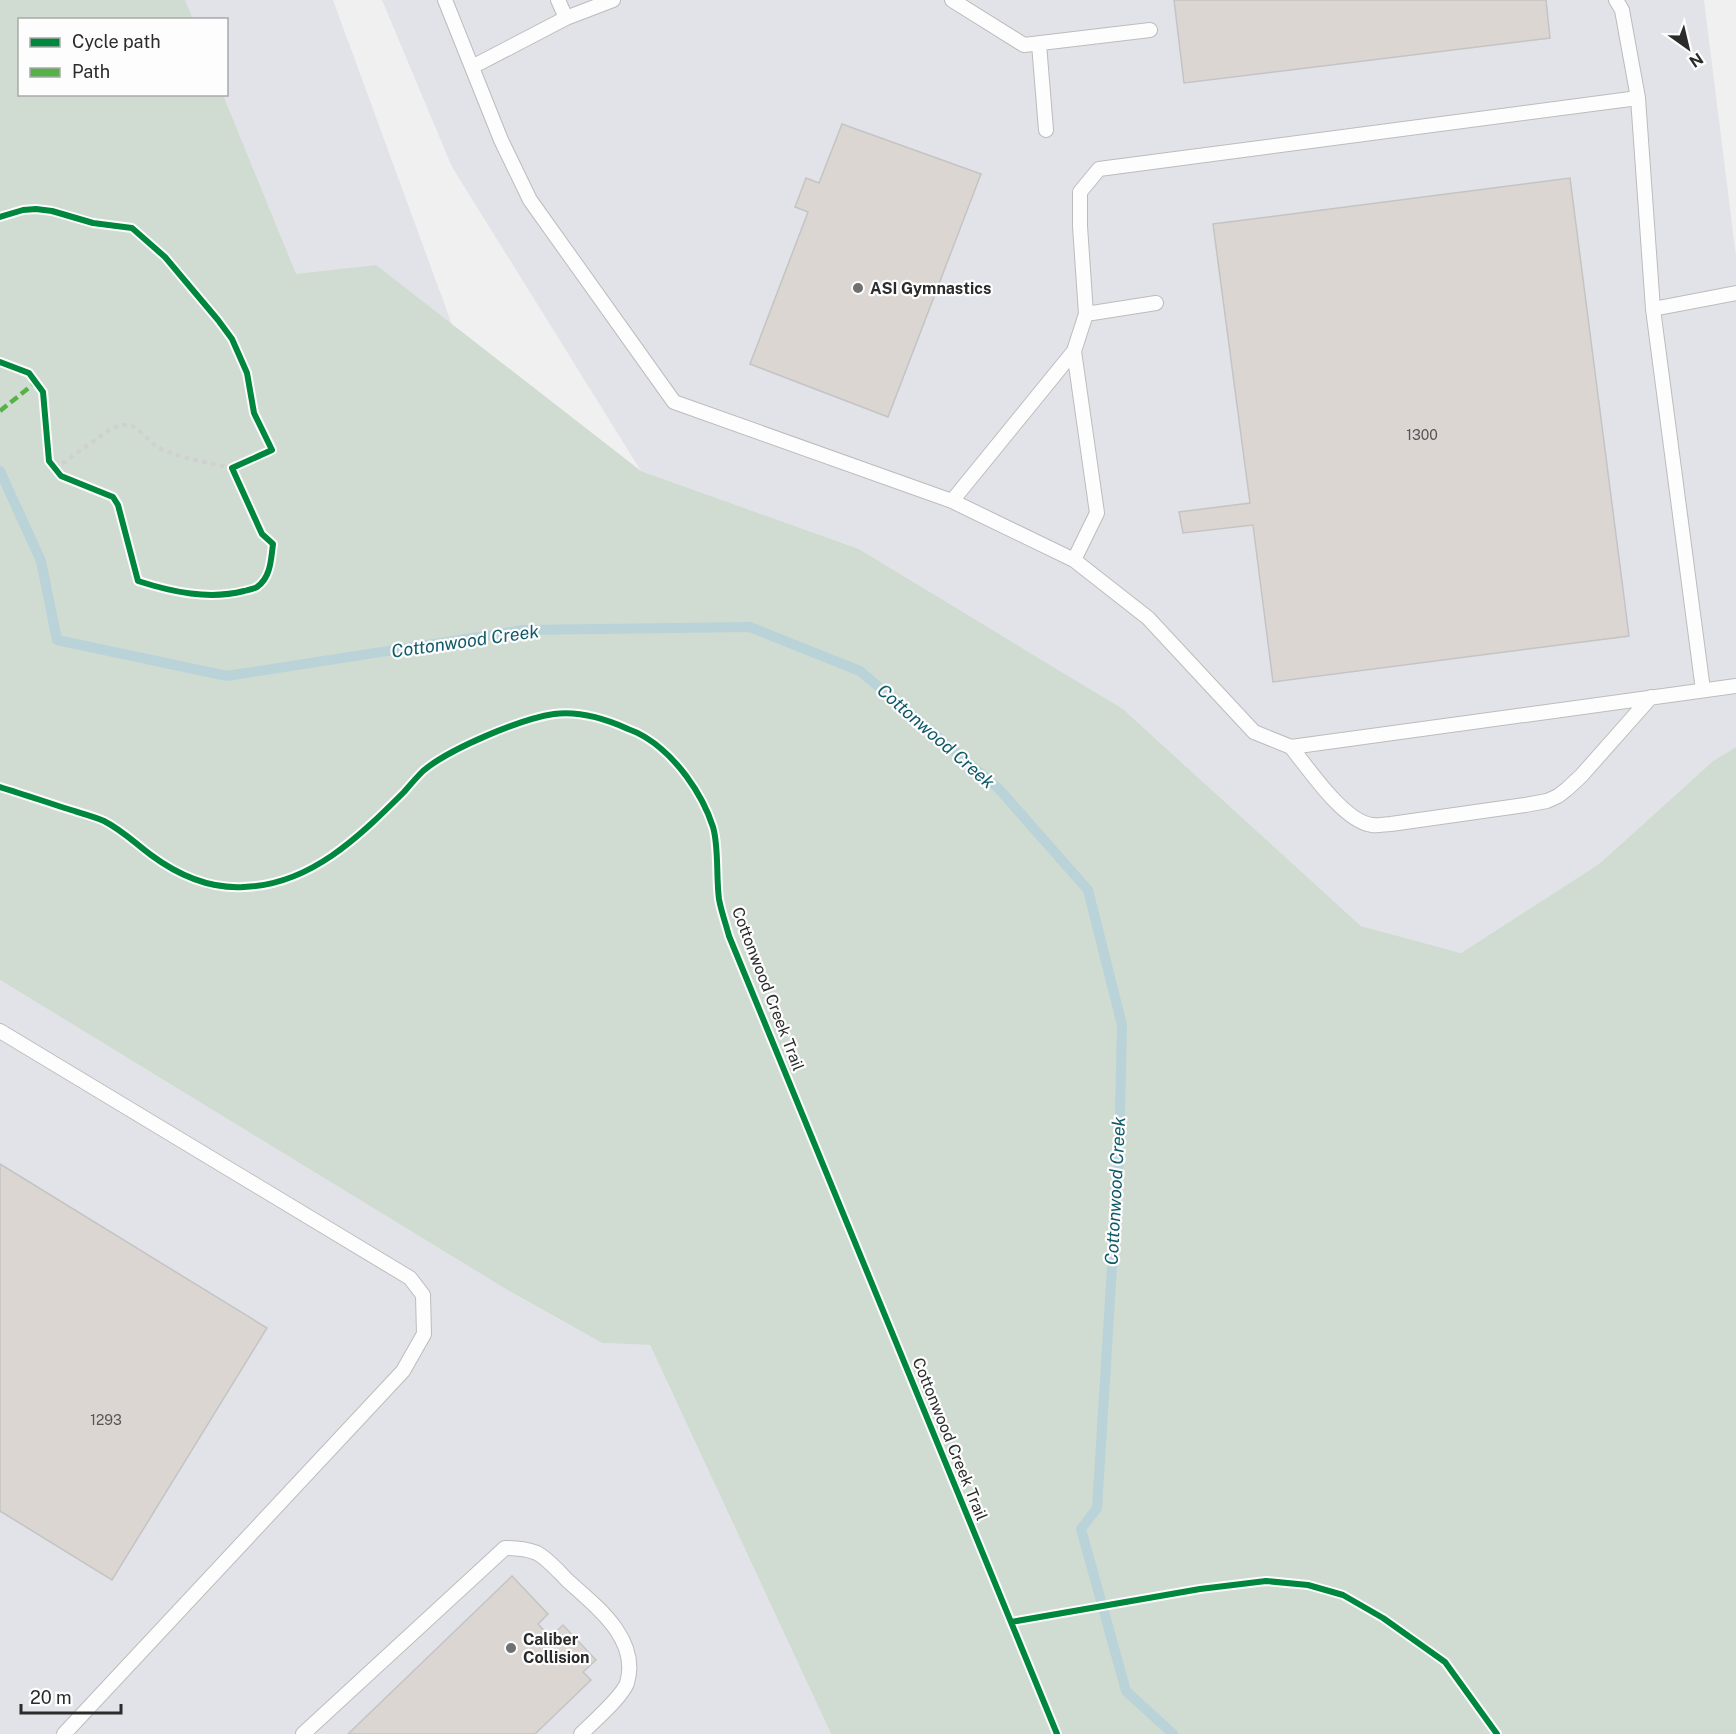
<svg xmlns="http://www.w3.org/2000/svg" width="1736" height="1734" viewBox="0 0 1736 1734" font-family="'Public Sans',sans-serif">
  <rect width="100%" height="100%" fill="#f0f0f0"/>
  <!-- built -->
  <path fill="#e2e3e8" d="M159,0H333L547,584L413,618L198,95L226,94V20L167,19Z
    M382,0H1704L1736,256V747L1713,761L1599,864L1461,953L1361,926L1123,709L859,549L641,471L452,167Z
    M0,980L509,1291L555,1317L602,1343L650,1345L831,1734H0Z"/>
  <!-- green -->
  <path fill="#d0dcd1" d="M0,0H185L193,19L20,20V94L223,95L296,274L376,265L641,471L859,549L1123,709L1361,926L1461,953L1599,864L1713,761L1736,747V1734H831L650,1345L602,1343L509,1291L0,980Z"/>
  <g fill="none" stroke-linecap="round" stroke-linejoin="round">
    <!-- stream -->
    <path stroke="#b9d3d8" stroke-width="10" d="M0,471L41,561L57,640L227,676L523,630L750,627L860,671L998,788L1088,890L1122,1025L1119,1155L1097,1508L1081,1529L1126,1691L1173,1734"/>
  </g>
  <!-- building -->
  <path fill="#dcd6d3" stroke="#c4c4c4" stroke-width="1.5" d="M1174,0H1546L1550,38L1184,83Z
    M842,124L981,174L888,417L750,364L808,212L795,207L806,178L819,183Z
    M1570,178L1629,636L1273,682L1253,525L1183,533L1179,512L1250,503L1213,224Z
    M0,1164L267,1328L112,1580L0,1511Z
    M512,1576L548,1614L538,1624L550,1637L563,1625L596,1660L583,1672L591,1680L535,1734H348Z"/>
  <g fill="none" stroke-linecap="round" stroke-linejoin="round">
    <defs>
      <path id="lane" d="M445,0L501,140L530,200L674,402L952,501L1074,560L1148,618L1254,732L1291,747L1736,686
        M558,0L566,18
        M952,0L1024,45L1150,30
        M1616,0L1622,10L1638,98
        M1039,44L1046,130
        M472,67L566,18L613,0
        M1653,309L1736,293
        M1086,314L1156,303
        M952,501L1074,351
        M1074,560L1097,513L1074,351L1086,314L1080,226V192L1099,169L1638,98L1653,309L1703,690
        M1291,747C1308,768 1344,822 1372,825C1378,826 1385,824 1391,824L1525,805L1547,801L1558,796L1567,789L1581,776L1651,697
        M0,1031L410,1278L423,1295L424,1334L403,1371L64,1734
        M303,1734L505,1548C516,1548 527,1549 537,1553C548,1559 559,1572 568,1581C596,1606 640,1639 627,1683C622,1697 593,1722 581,1734"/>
    </defs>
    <!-- lane casing -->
    <use href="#lane" stroke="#bcbcbc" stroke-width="16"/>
    <!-- path -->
    <path stroke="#d0d0d1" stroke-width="4" stroke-dasharray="4.5 4.5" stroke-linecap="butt" d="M55,469L110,429C116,427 122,424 129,425C140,428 149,442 159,448C182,459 208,462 232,468"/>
    <!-- lane -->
    <use href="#lane" stroke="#fdfdfd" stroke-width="14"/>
    <!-- quiet -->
    <path stroke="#56b246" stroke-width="4.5" stroke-dasharray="9 4.5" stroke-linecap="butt" d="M0,411L36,382"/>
    <defs>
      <path id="cycleway" d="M0,217L23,210L36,209L52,211L93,223L132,228L165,257L218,320L232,339L247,373L254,413L272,450L232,468L262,534L273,544C271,559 271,577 257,587C254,589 248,590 244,591C209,600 172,592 138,581L118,505L113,497L61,476L49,461L43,392L29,373L0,362
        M0,787C23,794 46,802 68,809C80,813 93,816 104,821C122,830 136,844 151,855C178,875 209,889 244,887C310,885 359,837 404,792C410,785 416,778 423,771C449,749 520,719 554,714C578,711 606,719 628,729C634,731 640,734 645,737C676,756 702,793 713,827C719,847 716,878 719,899C721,911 726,924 729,936L1057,1734
        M1011,1622L1200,1589L1266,1581L1308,1585L1343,1595L1383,1618L1445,1662L1497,1734"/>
    </defs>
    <!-- cycleway casing -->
    <use href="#cycleway" stroke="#fdfdfe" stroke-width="10"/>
    <!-- cycleway -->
    <use href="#cycleway" stroke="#00873e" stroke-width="6"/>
  </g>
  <!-- markers -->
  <g fill="#707071" stroke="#fdfdfe" stroke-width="2">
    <circle cx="858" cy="288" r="6"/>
    <circle cx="511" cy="1648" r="6"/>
  </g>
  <g text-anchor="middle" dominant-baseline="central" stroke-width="4.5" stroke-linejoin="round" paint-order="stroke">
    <!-- number labels -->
    <g font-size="14" fill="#575656">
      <text x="1422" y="435">1300</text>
      <text x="106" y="1420">1293</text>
    </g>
    <!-- poi labels -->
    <g font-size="16" font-weight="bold" fill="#2b2b2c" stroke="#fdfdfe" text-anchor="start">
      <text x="870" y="288">ASI Gymnastics</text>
      <text x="523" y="1639">Caliber<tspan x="523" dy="18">Collision</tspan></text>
    </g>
    <!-- street labels -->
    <g font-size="16" fill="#2b2b2c" stroke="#fdfdfe">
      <text transform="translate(768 989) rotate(69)">Cottonwood Creek Trail</text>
      <text transform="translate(950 1439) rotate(68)">Cottonwood Creek Trail</text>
    </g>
    <!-- water labels -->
    <g font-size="18" font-style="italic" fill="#0e5a67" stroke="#fdfdfe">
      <text transform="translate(465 641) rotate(-8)">Cottonwood Creek</text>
      <text transform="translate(936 736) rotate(41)">Cottonwood Creek</text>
      <text transform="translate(1115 1191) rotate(-87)">Cottonwood Creek</text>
    </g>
  </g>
  <!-- legend -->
  <rect x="18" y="18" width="210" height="78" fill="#fdfdfe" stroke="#a9a9aa" stroke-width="1.5"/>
  <rect x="30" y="38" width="30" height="9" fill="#00873e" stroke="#a9a9aa" stroke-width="1.5"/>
  <text x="72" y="48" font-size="18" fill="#2b2b2c">Cycle path</text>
  <rect x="30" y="68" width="30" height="9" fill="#56b246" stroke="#a9a9aa" stroke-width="1.5"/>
  <text x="72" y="78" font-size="18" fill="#2b2b2c">Path</text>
  <!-- north arrow -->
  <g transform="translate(1688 48) rotate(146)" stroke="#fdfdfe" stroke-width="4.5" paint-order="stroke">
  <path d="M0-4.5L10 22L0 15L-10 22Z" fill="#2b2b2c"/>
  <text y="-9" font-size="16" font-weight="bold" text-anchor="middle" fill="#2b2b2c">N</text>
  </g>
  <!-- scale -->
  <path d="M21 1704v9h100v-9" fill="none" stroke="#2b2b2c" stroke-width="3"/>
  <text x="30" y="1704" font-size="18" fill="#2b2b2c" stroke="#fdfdfe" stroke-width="4.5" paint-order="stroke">20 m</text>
</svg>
